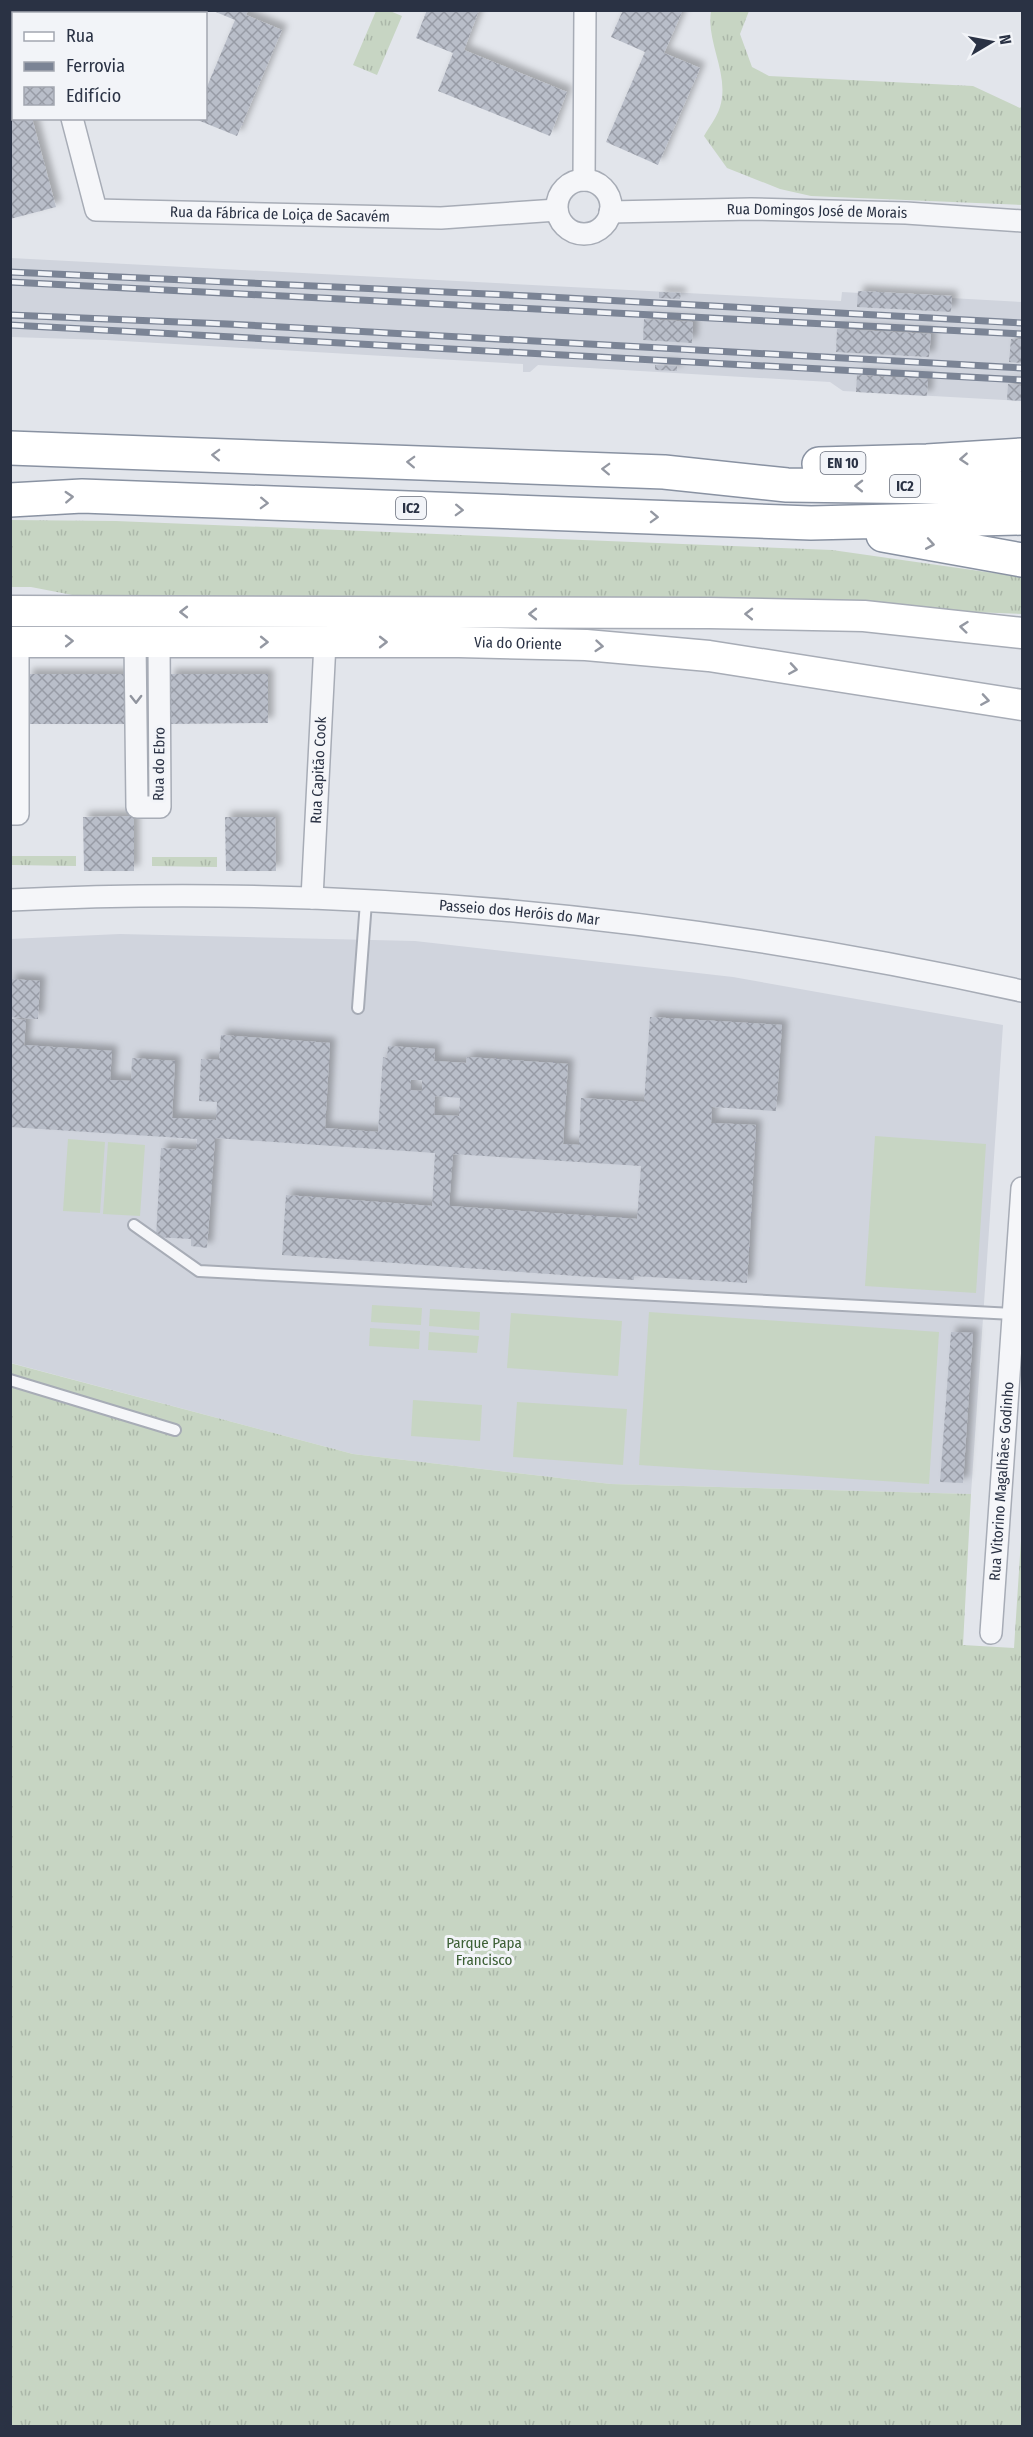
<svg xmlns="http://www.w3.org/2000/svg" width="1033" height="2437" viewBox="0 0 1033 2437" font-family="'Fira Sans Condensed',sans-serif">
  <defs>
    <pattern id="grass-tufts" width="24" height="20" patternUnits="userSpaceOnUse" patternTransform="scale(1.5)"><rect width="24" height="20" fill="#c7d5c3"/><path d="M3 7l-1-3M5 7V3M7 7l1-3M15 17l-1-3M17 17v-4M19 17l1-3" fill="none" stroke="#abb7a9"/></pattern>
    <pattern id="building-cross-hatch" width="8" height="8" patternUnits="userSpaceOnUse" patternTransform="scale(1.5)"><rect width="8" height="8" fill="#b9bec9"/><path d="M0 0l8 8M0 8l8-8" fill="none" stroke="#979ba5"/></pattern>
    <filter id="shadow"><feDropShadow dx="5.5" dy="-5.5" stdDeviation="3" flood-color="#0004"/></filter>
  </defs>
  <rect width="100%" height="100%" fill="#e2e5eb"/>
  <!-- built -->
  <path fill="#d0d4dd" d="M11,258L841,301L842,292L1022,302V401L843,391L830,382L538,365L530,372H523V364L106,340L11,337Z
    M120,934L415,941L733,977L1003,1025L971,1494L611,1484L353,1454L11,1363L10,939Z"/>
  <!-- grass -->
  <path fill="url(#grass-tufts)" d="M376,11H390L402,16L377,75L353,65Z
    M711,11H749L740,34L752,67L769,76L973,86L1020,108L1022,106V205L811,196L780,189L727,168L704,136C709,127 717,117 720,107C730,74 706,43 711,11Z
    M10,520L116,521L832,550L1022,577V614L864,608L93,599L31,587H11Z
    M11,856H76V866L11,865Z
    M152,857H217V867L152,866Z
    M10,1363L353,1454L611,1484L971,1494L963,1645L1014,1648L1022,1524V2426H11Z"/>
  <!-- pitch -->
  <path fill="#c7d5c3" d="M875,1136L986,1144L976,1293L865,1286Z
    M68,1139L105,1142L100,1213L63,1211Z
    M108,1142L145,1145L140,1216L103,1214Z
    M372,1305L422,1308L421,1325L371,1322Z
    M430,1309L480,1312L479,1330L429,1326Z
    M649,1312L939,1332L929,1484L639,1465Z
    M511,1313L622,1321L618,1376L507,1368Z
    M370,1328L420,1331L419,1349L369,1346Z
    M429,1332L479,1336L477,1353L428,1350Z
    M413,1400L482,1405L480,1441L411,1436Z
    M517,1402L627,1409L623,1465L513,1457Z"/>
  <!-- building -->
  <path fill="url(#building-cross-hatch)" fill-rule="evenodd" filter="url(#shadow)" d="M211,10H248L246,15L282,30L237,136L195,119L206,118V89L235,20Z
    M427,10H479L464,50L567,92L550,136L438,91L453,53L416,38Z
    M623,10H683L664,53L700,68L658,165L606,142L645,52L611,37Z
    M10,86H14V118H32L56,207L10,219Z
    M858,291L952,296L951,312L857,307Z
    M659,292L681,293L680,299L659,298Z
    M644,319L693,322L692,343L643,340Z
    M837,329L931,334L929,357L836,352Z
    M1011,339H1022V363L1009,362Z
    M655,365L677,366V371L655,370Z
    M857,375L928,379L927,396L856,392Z
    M1008,384L1022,385V401L1007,400Z
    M27,674H126L127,724H27Z
    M169,674H268V723L169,724Z
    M134,816V871H84L83,817Z
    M225,817H275L276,871H226Z
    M10,979L40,981L38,1019L10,1017Z
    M650,1017L782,1025L776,1111L712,1107L711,1123L756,1125L747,1283L634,1276V1280L282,1255L286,1195L432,1206L435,1153L215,1138L207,1248L191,1246V1239L156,1237L161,1148L196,1150L197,1139L10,1127L12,1019L26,1020L24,1045L112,1051L110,1080L131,1081L132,1058L175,1061L172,1118L216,1120L217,1102L199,1101L201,1059L219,1060L221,1035L330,1043L325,1128L378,1132L383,1057L387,1058L388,1046L435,1049L434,1061L466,1063L467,1057L568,1064L563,1144L579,1145L581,1098L644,1102ZM411,1080H422V1091L410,1090ZM435,1096L460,1098L459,1116L434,1115ZM453,1154L641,1166L637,1219L449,1206Z
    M951,1332L973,1333L963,1483L940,1482Z"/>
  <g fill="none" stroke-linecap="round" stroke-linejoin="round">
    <defs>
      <path id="lane" d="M10,53L14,52
        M358,1008L366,902
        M134,1225L199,1271L1013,1314
        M10,1380L175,1430"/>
      <g id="street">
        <path d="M44,10L45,14"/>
        <path id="s1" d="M72,118L96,210L441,218L557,210"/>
        <path d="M584,180L585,10"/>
        <circle cx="584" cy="207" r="27"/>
        <path id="s2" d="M610,212L751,209L906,213L1022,221"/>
        <path d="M135,641L137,807H160L159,641"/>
        <path d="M10,814H18V642"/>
        <path id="s3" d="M312,898L325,643"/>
        <path id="s4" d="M10,900C349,883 692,918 1022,991"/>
        <path id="s5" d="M991,1633L1022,1188"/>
      </g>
      <g id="secondary">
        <path d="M10,611L709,613L864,616L1022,633"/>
        <path id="s6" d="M10,642H459L586,645L709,656L1022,705"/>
      </g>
      <path id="highway" d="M10,448L664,472L787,485L1022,488
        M819,464L927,461L1022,455
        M10,500L82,496L811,523L1022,518
        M883,535L1022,560"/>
    </defs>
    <!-- lane casing -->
    <use href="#lane" stroke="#a7acb6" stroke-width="14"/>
    <!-- street casing -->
    <use href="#street" stroke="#a7acb6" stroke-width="24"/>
    <!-- secondary casing -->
    <use href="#secondary" stroke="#a7acb6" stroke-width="33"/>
    <!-- highway casing -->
    <use href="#highway" stroke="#8992a2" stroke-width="36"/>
    <!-- lane -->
    <use href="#lane" stroke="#f5f6f9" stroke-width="10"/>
    <!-- street -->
    <use href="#street" stroke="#f5f6f9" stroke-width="21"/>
    <!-- secondary -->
    <use href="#secondary" stroke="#fff" stroke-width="30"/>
    <!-- highway -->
    <use href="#highway" stroke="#fff" stroke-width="33"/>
    <defs>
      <path id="rail" d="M10,272L530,296L1022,323
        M10,282L1022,334
        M10,315L227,324L1022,368
        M10,325L1022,380"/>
    </defs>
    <!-- rail casing -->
    <use href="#rail" stroke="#7b8495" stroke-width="7"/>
    <!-- rail -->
    <use href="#rail" stroke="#f2f4f8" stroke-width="4.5" stroke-dasharray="14" stroke-linecap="butt"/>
  </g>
  <!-- one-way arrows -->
  <defs><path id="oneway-chevron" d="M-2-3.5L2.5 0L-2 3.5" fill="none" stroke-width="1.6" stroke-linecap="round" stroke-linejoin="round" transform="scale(1.5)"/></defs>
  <g stroke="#9498a2">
    <use href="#oneway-chevron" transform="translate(216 455) rotate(-178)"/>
    <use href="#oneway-chevron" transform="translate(964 459) rotate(176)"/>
    <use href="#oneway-chevron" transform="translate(411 462) rotate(-178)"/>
    <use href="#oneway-chevron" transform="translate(606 469) rotate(-178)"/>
    <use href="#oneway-chevron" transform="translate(859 486) rotate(-179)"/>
    <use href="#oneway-chevron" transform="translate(69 497) rotate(-3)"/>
    <use href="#oneway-chevron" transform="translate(264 503) rotate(2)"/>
    <use href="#oneway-chevron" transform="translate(459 510) rotate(2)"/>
    <use href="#oneway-chevron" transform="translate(654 517) rotate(2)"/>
    <use href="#oneway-chevron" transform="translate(930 544) rotate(10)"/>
    <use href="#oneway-chevron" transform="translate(184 612) rotate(-180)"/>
    <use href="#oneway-chevron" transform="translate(533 614) rotate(180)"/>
    <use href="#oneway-chevron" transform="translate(749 614) rotate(-179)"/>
    <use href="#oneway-chevron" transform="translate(964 627) rotate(-174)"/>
    <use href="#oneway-chevron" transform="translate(69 641) rotate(-1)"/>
    <use href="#oneway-chevron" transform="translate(264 642) rotate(1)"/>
    <use href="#oneway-chevron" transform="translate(383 642)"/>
    <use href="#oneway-chevron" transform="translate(599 646) rotate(5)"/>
    <use href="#oneway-chevron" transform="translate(793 669) rotate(9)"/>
    <use href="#oneway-chevron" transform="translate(985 700) rotate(9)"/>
  </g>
  <use stroke="#90949e" href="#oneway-chevron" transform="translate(136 699) rotate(89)"/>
  <g text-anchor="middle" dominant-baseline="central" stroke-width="6" stroke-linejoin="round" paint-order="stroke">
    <!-- shield labels -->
    <g fill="#f2f4f8" stroke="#666c7a" stroke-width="1.5">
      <rect x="820.5" y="452" width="45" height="22" rx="4.5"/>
      <rect x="890" y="475" width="30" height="22" rx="4.5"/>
      <rect x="396" y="497" width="30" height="22" rx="4.5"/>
    </g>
    <g font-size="14" font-weight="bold" fill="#2a3244">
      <text x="843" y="463">EN 10</text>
      <text x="905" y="486">IC2</text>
      <text x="411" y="508">IC2</text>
    </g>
    <!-- street labels -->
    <g font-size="15" fill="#2a3244" stroke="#f2f4f8">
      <text stroke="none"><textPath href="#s2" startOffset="207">Rua Domingos José de Morais</textPath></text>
      <text stroke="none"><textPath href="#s1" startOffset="279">Rua da Fábrica de Loiça de Sacavém</textPath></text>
      <text stroke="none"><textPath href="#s6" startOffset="508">Via do Oriente</textPath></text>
      <text transform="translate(159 764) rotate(-89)">Rua do Ebro</text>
      <text stroke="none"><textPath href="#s3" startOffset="128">Rua Capitão Cook</textPath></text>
      <text stroke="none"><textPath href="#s4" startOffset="510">Passeio dos Heróis do Mar</textPath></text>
      <text stroke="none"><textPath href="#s5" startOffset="152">Rua Vitorino Magalhães Godinho</textPath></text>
    </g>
    <!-- park labels -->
    <g font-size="15" fill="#3d6036" stroke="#f2f4f8">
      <text x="484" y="1943">Parque Papa<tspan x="484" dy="17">Francisco</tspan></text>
    </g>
  </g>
  <!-- border -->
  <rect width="1033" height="2437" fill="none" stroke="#2a3244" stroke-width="24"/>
  <!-- legend -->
  <rect x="12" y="12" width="195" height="108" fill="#f2f4f8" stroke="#a2a6b0" stroke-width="1.5"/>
  <rect x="24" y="32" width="30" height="9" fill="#ffffff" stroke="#a2a6b0" stroke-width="1.5"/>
  <text x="66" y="42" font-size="18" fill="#2a3244">Rua</text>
  <rect x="24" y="62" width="30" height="9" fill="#7b8495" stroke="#a2a6b0" stroke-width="1.5"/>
  <text x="66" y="72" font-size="18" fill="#2a3244">Ferrovia</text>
  <rect x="24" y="87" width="30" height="18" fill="url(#building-cross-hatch)" stroke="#a2a6b0" stroke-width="1.5"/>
  <text x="66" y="102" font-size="18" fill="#2a3244">Edifício</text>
  <!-- north arrow -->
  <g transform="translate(991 42) rotate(80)" stroke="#f2f4f8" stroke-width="4.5" paint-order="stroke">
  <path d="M0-4.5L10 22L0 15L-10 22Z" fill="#2a3244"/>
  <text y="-9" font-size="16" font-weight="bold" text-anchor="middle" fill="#2a3244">N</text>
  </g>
</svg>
